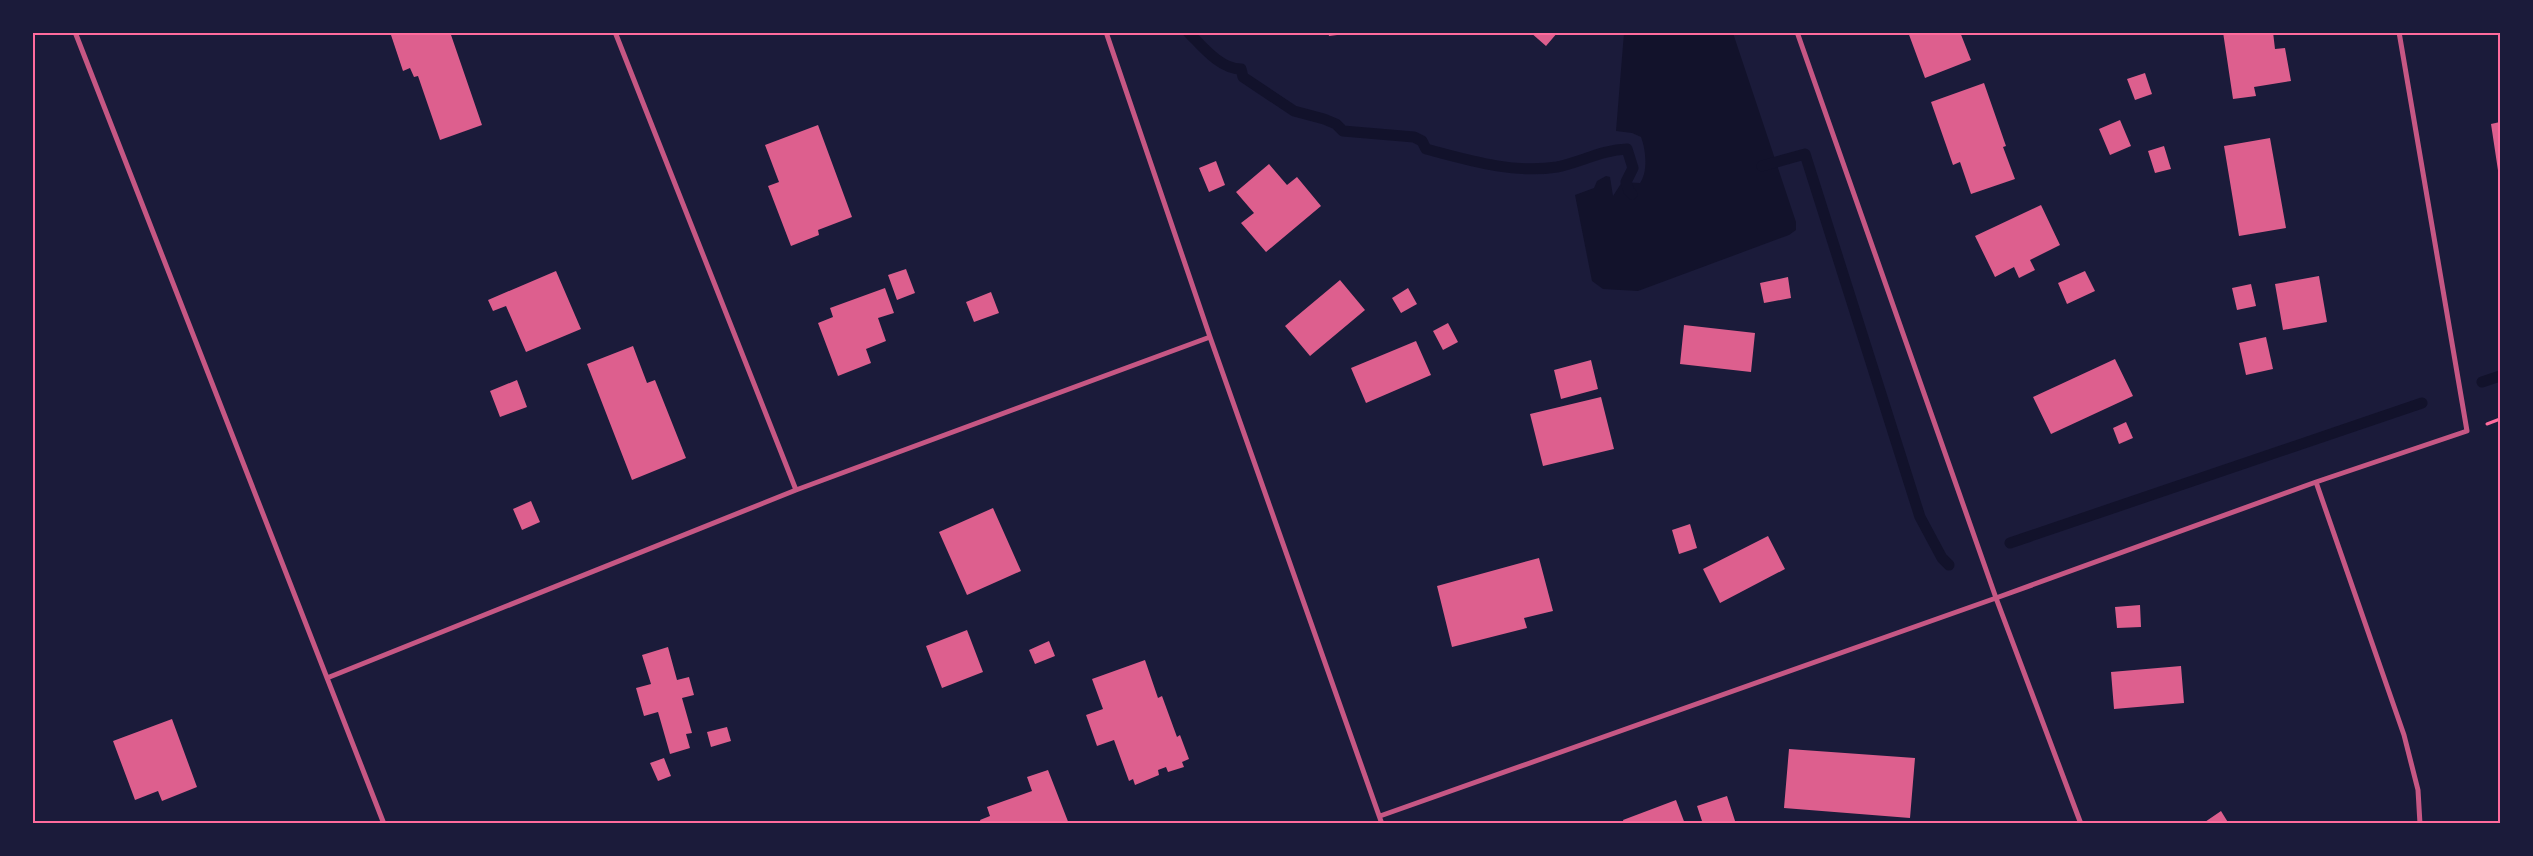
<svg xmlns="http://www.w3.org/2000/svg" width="2533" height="856" viewBox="0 0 2533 856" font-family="'Times New Roman',serif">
  <rect width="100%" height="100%" fill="#1b1b3a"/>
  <!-- water -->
  <path fill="#12122b" d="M1624,33H1733L1796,222V230L1789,235L1638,291L1603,289L1592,281L1575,195L1594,188L1597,181L1606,176L1610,177L1613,196L1622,182L1640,183C1648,172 1646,150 1641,137L1632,133L1616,131Z"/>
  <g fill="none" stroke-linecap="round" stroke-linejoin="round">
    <!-- stream -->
    <path stroke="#12122b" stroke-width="11" d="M1188,32C1202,46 1220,69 1241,69L1243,77L1294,111L1324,119L1336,124L1343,131L1414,137L1422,141L1426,149C1468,160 1513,174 1557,167C1581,162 1602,150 1627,149L1633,168L1626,182L1629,191L1632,194
      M1762,166L1805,154L1920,517L1942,558L1949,565
      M2482,382L2500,376
      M2010,543L2422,403"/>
  </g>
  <!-- building -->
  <path fill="#dd5f8e" d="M390,32H450L482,125L440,140L418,76L414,77L410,68L403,71Z
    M1328,32H1344L1345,34L1329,36Z
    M1530,32H1558L1546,46Z
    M1908,32H1960L1971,60L1925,78Z
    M2223,32H2273L2275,49L2285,48L2291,81L2254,87L2256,96L2233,99Z
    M2145,73L2152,94L2135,100L2127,79Z
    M1984,83L2006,146L2003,147L2015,179L1971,194L1960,162L1953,165L1931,102Z
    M2120,120L2131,146L2110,155L2099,129Z
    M2500,122V176L2499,177L2491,124Z
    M818,125L852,217L818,230L819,235L791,246L768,186L779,182L765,145Z
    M2270,138L2286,228L2239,236L2224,146Z
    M2164,146L2171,169L2155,173L2148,151Z
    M1216,161L1225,185L1209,192L1199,168Z
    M1269,164L1287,185L1297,177L1321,206L1266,252L1241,223L1254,213L1236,192Z
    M2041,205L2060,245L2030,260L2035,270L2019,278L2014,267L1995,277L1975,236Z
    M906,269L915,293L897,300L888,275Z
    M556,271L581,329L526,352L506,306L493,311L488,300Z
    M2085,271L2095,291L2067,304L2058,283Z
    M2319,276L2327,322L2283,330L2275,284Z
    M1788,277L1791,298L1764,303L1760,283Z
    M1340,280L1365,310L1310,356L1285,326Z
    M2251,284L2256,306L2237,310L2232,288Z
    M885,288L894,313L878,318L886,341L866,349L871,363L838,376L818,323L833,317L830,308Z
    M1408,288L1417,304L1401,313L1392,298Z
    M991,292L999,313L974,322L966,302Z
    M1448,323L1458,342L1443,350L1433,331Z
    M1684,325L1755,333L1751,372L1680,364Z
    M2266,337L2273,369L2246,375L2239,343Z
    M1416,341L1431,375L1366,403L1351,368Z
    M633,346L647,383L655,380L686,458L632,480L587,364Z
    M2115,359L2133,396L2051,434L2033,397Z
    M1591,360L1598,389L1561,399L1554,370Z
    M517,380L527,407L500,417L490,391Z
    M1601,397L1614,449L1543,466L1530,414Z
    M2126,422L2133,438L2119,444L2113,428Z
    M531,501L540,522L522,530L513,509Z
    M993,508L1021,571L967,595L939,532Z
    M1690,524L1697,548L1679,554L1672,530Z
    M1768,536L1785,569L1720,603L1703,569Z
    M1539,558L1553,611L1524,618L1527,628L1452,647L1437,586Z
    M2140,605L2141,627L2117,628L2115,607Z
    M967,630L983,672L942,688L926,646Z
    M1049,641L1055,656L1035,664L1029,650Z
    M668,647L677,680L689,677L694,695L682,698L692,733L686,734L690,748L670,754L658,712L644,716L636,688L651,684L642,655Z
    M1145,660L1158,698L1162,696L1177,737L1180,735L1189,759L1182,762L1184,767L1168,772L1166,767L1158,770L1159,775L1135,785L1133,779L1129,781L1114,740L1097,746L1086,715L1103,709L1092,679Z
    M2181,666L2184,703L2114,709L2111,672Z
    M172,719L197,787L162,801L158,791L135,800L113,741Z
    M727,727L731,741L711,747L707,732Z
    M1789,749L1915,758L1910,818L1784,808Z
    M664,758L671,776L658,781L650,763Z
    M1048,770L1069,824H981L980,820L990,816L987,807L1032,791L1027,777Z
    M1727,796L1736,824H1703L1697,806Z
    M1676,800L1685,824H1624L1623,820Z
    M2221,811L2229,824H2202Z"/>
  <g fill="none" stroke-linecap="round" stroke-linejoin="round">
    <!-- path -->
    <path stroke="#ff6b9d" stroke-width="3" d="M2487,424L2500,419"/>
    <!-- minor -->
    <path stroke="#c65784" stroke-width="5" d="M75,32L384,824
      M615,32L796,490
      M1106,32L1210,337L1382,824
      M1797,32L1996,598L2081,824
      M2316,482L2404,735L2418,790L2420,824
      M327,678L796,490L1210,337
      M1380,816L1996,598L2316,482L2467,431L2399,32"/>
  </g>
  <!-- border -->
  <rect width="2533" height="856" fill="none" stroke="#1b1b3a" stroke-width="68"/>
  <rect x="34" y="34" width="2465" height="788" fill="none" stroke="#ff6b9d" stroke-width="2"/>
</svg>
